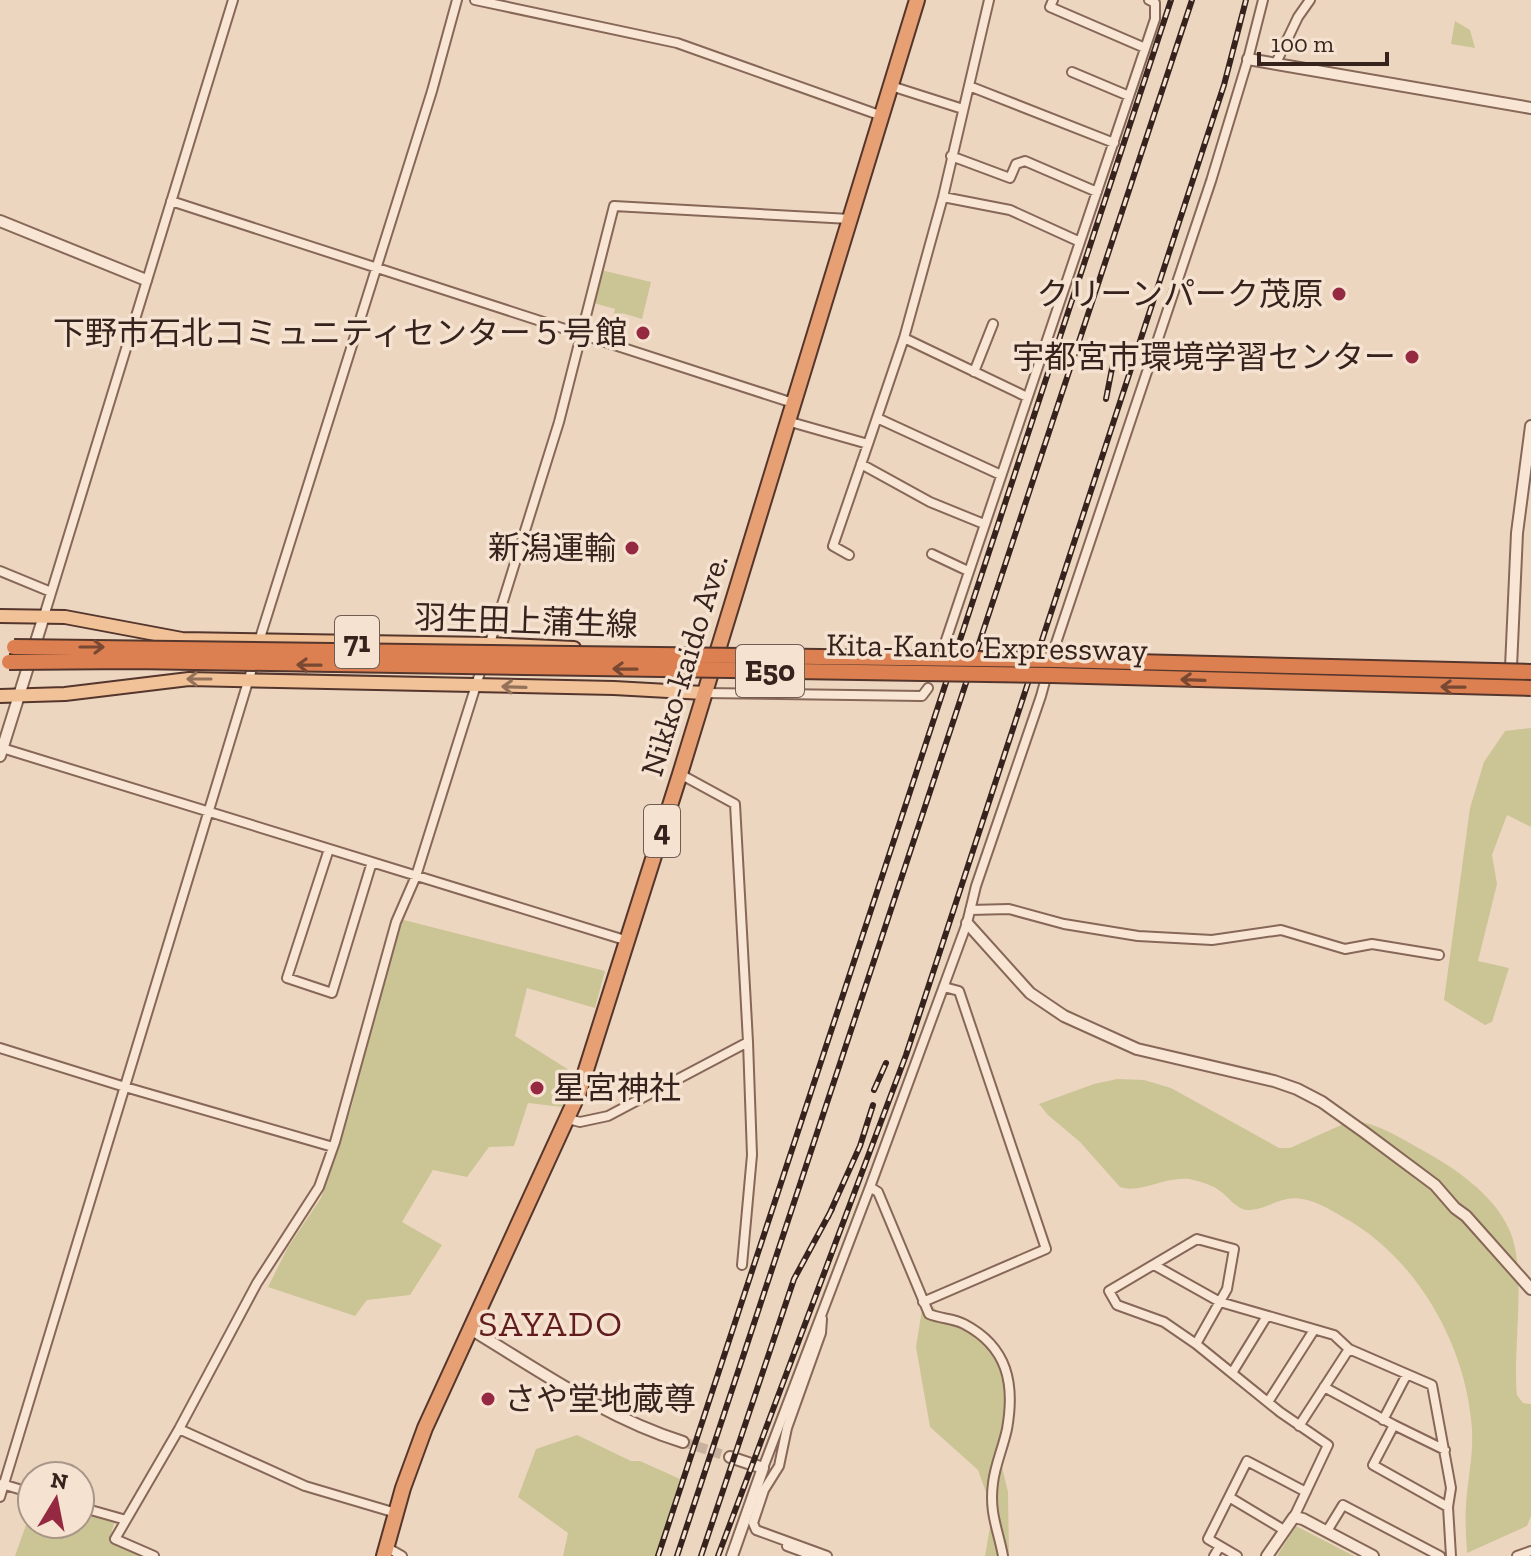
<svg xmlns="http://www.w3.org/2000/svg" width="1531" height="1556" viewBox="0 0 1531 1556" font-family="'Zilla Slab','Noto Sans JP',serif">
  <rect width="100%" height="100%" fill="#edd6c0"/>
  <!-- green -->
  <path fill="#cbc595" d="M1455,21L1470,30L1475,48L1451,44Z
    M601,270L651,282L642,319L622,313L614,340L608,338L615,309L594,303Z
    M1531,728V827L1507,815L1492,855L1497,884L1478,961L1509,968L1492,1022L1485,1025L1444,1000L1470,808L1484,762L1505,731Z
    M400,919L605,971L595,1008L527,988L515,1036L577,1075L562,1107L528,1103L514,1146L489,1147L467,1177L433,1170L402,1222L442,1245L410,1295L367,1300L355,1316L268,1287L288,1247L321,1198L352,1105L363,1054Z
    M1117,1079L1144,1080L1171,1088L1279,1148H1290L1350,1121C1375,1121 1402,1139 1424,1151C1456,1169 1493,1194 1509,1229C1528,1270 1512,1349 1517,1395L1523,1403L1531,1404V1516L1527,1526L1467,1553C1466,1537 1465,1521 1466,1504C1468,1476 1475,1448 1471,1419C1463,1339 1413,1254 1341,1216C1329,1209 1316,1201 1302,1199C1282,1195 1268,1209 1250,1210C1237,1211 1229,1197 1220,1191C1214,1186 1205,1183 1197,1181C1170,1172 1143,1195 1120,1187L1080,1142L1048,1115L1039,1104L1094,1084Z
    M924,1297L940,1314L991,1344L1011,1389L1014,1417L1001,1463L1008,1492L1009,1556H985L991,1521L987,1495L978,1470L930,1427L916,1347Z
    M577,1435L631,1461H640L680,1479L656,1556H563L568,1533L518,1497L536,1449Z
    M32,1508V1524H80V1512L114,1523L110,1539L142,1556H15Z
    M1296,1526L1354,1556H1277Z"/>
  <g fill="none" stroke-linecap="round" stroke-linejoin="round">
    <!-- tertiary-tunnel -->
    <path stroke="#c8b29f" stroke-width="10" stroke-dasharray="10 5" stroke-linecap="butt" d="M683,1442L730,1457"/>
    <defs>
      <path id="minor" d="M475,0L677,43L882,116
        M1053,0L1050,7L1145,48
        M1276,63L1298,17L1310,0
        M1072,72L1129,96
        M891,86L963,109
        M969,86L1114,143
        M951,156L1010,178L1016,164L1025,161L1097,192
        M943,197L1010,210L1078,241
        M171,201L793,403
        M904,338L1027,397
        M974,372L993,324
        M877,418L1001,475
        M787,421L868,444L904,338L943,197L989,0
        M861,464L930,502L984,524
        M932,554L968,571
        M849,555L833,546L868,444
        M0,571L51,592
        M44,616L233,0
        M259,641L432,91L457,0
        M489,646L559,422L614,206L850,219
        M944,646L1155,19V3L1149,0
        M1050,661L1211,181L1248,59L1263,0
        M704,693L922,696L928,688
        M2,748L628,941
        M680,774L735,804L748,1042L752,1155L742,1265
        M329,849L287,978L332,993L372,862
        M970,910L1009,909L1064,924L1138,936L1212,940L1281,930L1345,949L1372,944L1439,955
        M0,1048L125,1087L333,1147
        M568,1119L580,1122L608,1116L748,1042
        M870,1187L878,1192L929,1314C941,1319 953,1318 964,1324C1008,1347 1015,1384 1007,1429C1003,1448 995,1465 993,1483C989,1513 998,1529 1003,1556
        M1154,1265L1220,1302L1334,1335L1349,1349L1432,1385L1451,1488L1448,1507L1451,1556
        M923,1302L1046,1249L959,991L944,987
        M822,1319L821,1333L787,1428L779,1466L764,1490L753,1523L756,1530L827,1556
        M1196,1344L1227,1289L1234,1249L1197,1239L1109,1291L1117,1305L1164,1322L1196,1344L1280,1412L1328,1445L1294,1517
        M1232,1373L1267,1316
        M1324,1387L1394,1425L1373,1465L1448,1507
        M1268,1402L1314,1330
        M1383,1420L1407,1374
        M1394,1425L1445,1450
        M1299,1426L1349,1349
        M179,1429L305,1486L396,1513
        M763,1468L870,1187L967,923L976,886L1041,696L1047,674
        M2,1484L32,1493
        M0,1497L254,662
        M1229,1497L1284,1530
        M80,1507L126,1520
        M1327,1531L1343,1505L1440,1556
        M787,1546L814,1556
        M1220,1546L1237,1556
        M386,1547L402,1556
        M154,1556L115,1539L179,1429L257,1283L319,1187L335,1142L396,922L416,876L483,663
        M1214,1556L1220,1546L1208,1539L1247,1461L1306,1492
        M1517,1556L1531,1551"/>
      <path id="tertiary" d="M1248,59L1531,108
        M0,221L146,280
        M1511,667L1517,533L1531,426
        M0,756L44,616
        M967,923L1030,993L1064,1016L1137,1049L1274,1081L1297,1089L1322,1102L1364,1132L1435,1185L1455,1208L1466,1216L1531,1289
        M472,1330C540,1371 606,1418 683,1442
        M730,1457L763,1468L732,1556
        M1267,1556L1294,1517L1303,1519L1373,1556"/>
      <path id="primary" d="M0,616L65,617L182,639L489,644L574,648
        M0,696L65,694L189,679L614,688L704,693"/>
      <path id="trunk" d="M384,1556L403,1488L425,1428L579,1092L680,774L917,0"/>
    </defs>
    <!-- minor casing -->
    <use href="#minor" stroke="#866758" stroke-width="12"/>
    <!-- tertiary casing -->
    <use href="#tertiary" stroke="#866758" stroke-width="14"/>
    <!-- primary casing -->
    <use href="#primary" stroke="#54362d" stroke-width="16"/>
    <!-- trunk casing -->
    <use href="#trunk" stroke="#54362d" stroke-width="18"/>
    <!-- minor -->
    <use href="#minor" stroke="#f8e5d3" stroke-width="8"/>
    <!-- tertiary -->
    <use href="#tertiary" stroke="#f8e5d3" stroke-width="10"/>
    <!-- primary -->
    <use href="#primary" stroke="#f1c198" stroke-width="12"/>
    <!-- trunk -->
    <use href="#trunk" stroke="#e7a074" stroke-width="14"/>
    <defs>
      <path id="rail" d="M1106,399L1114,358
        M874,1090L886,1063
        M828,1217L860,1146L873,1105
        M658,1556L1171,0
        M677,1556L1192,0
        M701,1556L794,1279L832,1209
        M718,1556L906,1055L1224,85L1246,0"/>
    </defs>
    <!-- rail casing -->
    <use href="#rail" stroke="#36231d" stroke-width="6"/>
    <!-- rail -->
    <use href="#rail" stroke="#f5e2d0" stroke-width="3" stroke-dasharray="9" stroke-linecap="butt"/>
    <defs>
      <path id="motorway-bridge" d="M14,647L1056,660L1531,672
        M9,662L133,661L1051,675L1531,688"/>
    </defs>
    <!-- motorway-bridge casing -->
    <use href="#motorway-bridge" stroke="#54362d" stroke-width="18" stroke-linecap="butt"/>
    <!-- motorway-bridge -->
    <use href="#motorway-bridge" stroke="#dd8051" stroke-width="14"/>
  </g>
  <!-- one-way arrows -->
  <defs><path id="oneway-shaft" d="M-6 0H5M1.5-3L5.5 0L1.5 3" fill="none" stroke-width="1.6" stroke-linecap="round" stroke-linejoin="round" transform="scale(2)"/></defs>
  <g stroke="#794832">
    <use href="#oneway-shaft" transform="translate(92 647)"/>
    <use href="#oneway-shaft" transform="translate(309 665) rotate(-179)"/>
    <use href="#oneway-shaft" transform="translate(625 669) rotate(-179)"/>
    <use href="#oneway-shaft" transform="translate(1193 680) rotate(-178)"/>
    <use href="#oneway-shaft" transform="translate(1453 687) rotate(-179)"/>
  </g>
  <g stroke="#94725a">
    <use href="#oneway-shaft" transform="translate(199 679) rotate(180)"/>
    <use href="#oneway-shaft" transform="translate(514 687) rotate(-178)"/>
  </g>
  <!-- markers -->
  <g fill="#952941" stroke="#f5e2d0" stroke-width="3">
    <circle cx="1339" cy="294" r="8"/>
    <circle cx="643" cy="333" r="8"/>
    <circle cx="1412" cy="357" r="8"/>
    <circle cx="632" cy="548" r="8"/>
    <circle cx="537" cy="1088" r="8"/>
    <circle cx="488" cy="1399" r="8"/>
  </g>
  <g text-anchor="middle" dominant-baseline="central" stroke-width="7" stroke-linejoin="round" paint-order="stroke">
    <!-- shield labels -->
    <g fill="#f5e2d0" stroke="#6f5c53" stroke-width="2">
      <rect x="335" y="616" width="44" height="52" rx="6"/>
      <rect x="736" y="645" width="68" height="52" rx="6"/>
      <rect x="644" y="805" width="36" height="52" rx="6"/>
    </g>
    <g font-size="30" font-weight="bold" fill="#36231d">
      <text x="357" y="642">71</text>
      <text x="770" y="671">E50</text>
      <text x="662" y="831">4</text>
    </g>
    <!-- poi labels -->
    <g font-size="32" fill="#36231d" stroke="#f5e2d0" text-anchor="end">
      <text x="1323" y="294">クリーンパーク茂原</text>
      <text x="627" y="333">下野市石北コミュニティセンター５号館</text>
      <text x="1396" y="357">宇都宮市環境学習センター</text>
      <text x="616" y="548">新潟運輸</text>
      <text x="553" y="1088" text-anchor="start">星宮神社</text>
      <text x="504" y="1399" text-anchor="start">さや堂地蔵尊</text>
    </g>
    <!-- street labels -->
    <g font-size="32" fill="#36231d" stroke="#f5e2d0">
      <text transform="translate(526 621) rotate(2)">羽生田上蒲生線</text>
      <text transform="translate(987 647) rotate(1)">Kita-Kanto Expressway</text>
      <text transform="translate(684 665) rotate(-73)">Nikko-kaido Ave.</text>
    </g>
    <!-- quarter labels -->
    <g font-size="36" letter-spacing="2" fill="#621c1d" stroke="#f5e2d0">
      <text x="551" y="1323">SAYADO</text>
    </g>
  </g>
  <!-- north arrow -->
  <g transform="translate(56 1500) rotate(10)"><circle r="38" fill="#f5e2d0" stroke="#a99688" stroke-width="2"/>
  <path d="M0-6L14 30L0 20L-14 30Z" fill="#952941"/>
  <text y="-12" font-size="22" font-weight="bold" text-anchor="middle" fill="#36231d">N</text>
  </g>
  <!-- scale -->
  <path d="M1259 52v12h128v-12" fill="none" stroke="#36231d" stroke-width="4"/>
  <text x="1271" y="52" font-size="24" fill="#36231d" stroke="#f5e2d0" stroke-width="6" paint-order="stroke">100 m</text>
</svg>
